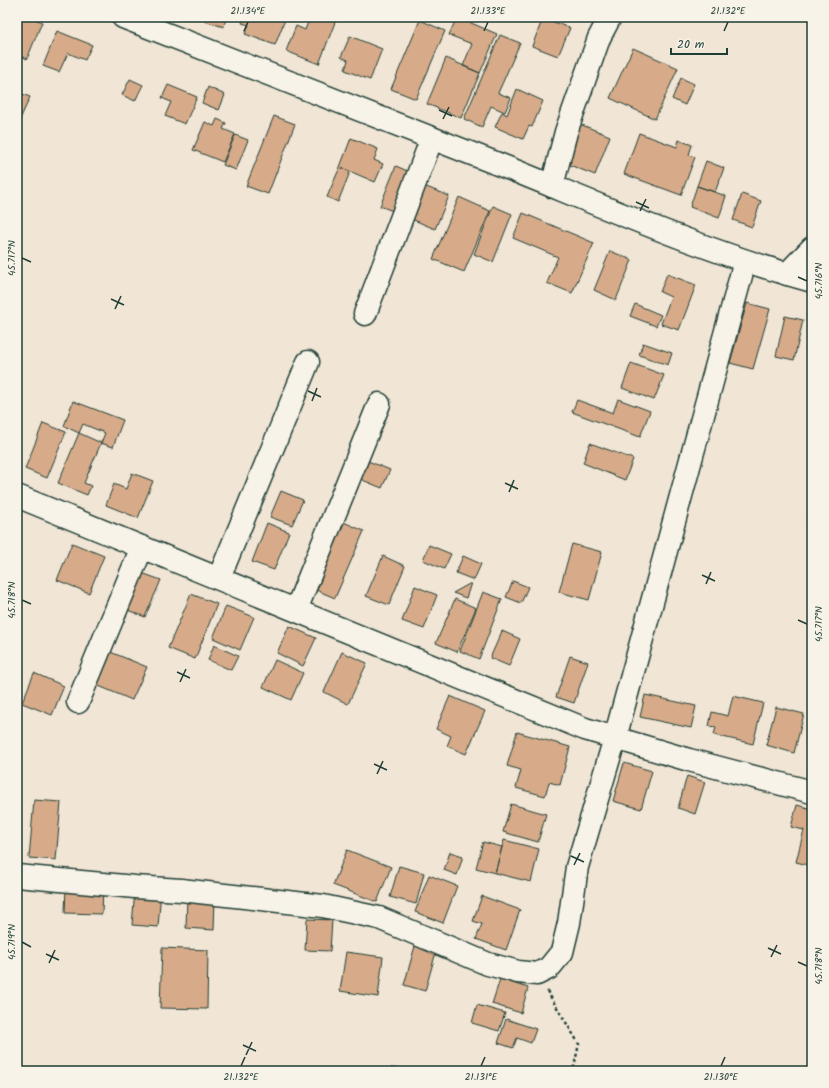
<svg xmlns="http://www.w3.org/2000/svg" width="829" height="1088" viewBox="0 0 829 1088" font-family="Kalam,sans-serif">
  <rect width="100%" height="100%" fill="#f1e5d5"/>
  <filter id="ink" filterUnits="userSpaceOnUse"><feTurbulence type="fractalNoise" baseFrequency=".025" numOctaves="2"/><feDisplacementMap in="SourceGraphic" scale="8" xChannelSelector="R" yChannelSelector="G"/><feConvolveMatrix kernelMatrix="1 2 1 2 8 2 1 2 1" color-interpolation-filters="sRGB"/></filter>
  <g filter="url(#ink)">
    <!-- building -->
    <path fill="#d7ab89" stroke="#1f3d34" d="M17,17H31L42,22L27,59L17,54Z
      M205,17H226L224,27L204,21Z
      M244,17H286L275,45L245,34L249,25L242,23Z
      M310,17H337L319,64L286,51L296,26L305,30Z
      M457,17L497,34L480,73L463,66L472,44L449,35Z
      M543,18L570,28L558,56L532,46Z
      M420,20L445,31L416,99L391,89Z
      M57,31L92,45L85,60L68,53L59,72L43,66Z
      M500,35L520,43L498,93L511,98L505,112L491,106L482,127L464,119Z
      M350,36L382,49L370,80L345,70L348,60L341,57Z
      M633,48L678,68L655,119L610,98Z
      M446,58L480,73L461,118L427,104Z
      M681,78L694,84L685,105L672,99Z
      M130,79L143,85L135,101L122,95Z
      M168,85L197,97L185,124L165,116L171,102L162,98Z
      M208,87L225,95L219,110L202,103Z
      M517,89L543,101L532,127L529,126L523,139L495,127L502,112L507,115Z
      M17,92L30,97L17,126Z
      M274,116L295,124L268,194L246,186Z
      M217,119L226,123L223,129L235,134L223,162L193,150L205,122L214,126Z
      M577,123L610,136L595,175L562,162Z
      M639,133L677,147L679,140L692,145L689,155L695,157L681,195L624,174Z
      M235,135L248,140L236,170L223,165Z
      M351,138L378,149L374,160L383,164L375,182L340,167Z
      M706,161L724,168L715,192L697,186Z
      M396,166L414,174L398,213L380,206Z
      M340,167L350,172L338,202L327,197Z
      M414,182L449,196L435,229L400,214Z
      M697,186L726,196L719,218L690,207Z
      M742,194L761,201L752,227L733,220Z
      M459,197L490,211L464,272L433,259Z
      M493,206L512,214L493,262L474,254Z
      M523,213L594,243L572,293L547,283L558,257L513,238Z
      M610,251L632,260L616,300L594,290Z
      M667,274L696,285L679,330L661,324L671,297L660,292Z
      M747,303L770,309L753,369L730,363Z
      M635,304L661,315L656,326L630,316Z
      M785,316L803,320L794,360L776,356Z
      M643,343L672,353L668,365L639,355Z
      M631,363L664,375L654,400L622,388Z
      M618,399L650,411L640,437L572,412L577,400L613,413Z
      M73,401L123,420L113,447L101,443L105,433L83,424L79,433L64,426Z
      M43,423L66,432L47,478L25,469Z
      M79,433L101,443L84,483L91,486L87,495L58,483Z
      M590,443L633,459L625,480L583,463Z
      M363,459L390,470L382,488L355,477Z
      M132,473L153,481L138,518L106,505L114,484L126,489Z
      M281,491L303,500L292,525L270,517Z
      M812,501V522L807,521Z
      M339,520L364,531L335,598L309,587Z
      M267,523L289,532L274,570L252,562Z
      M72,543L104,556L89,593L57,580Z
      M572,544L602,552L589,600L559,592Z
      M429,545L451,554L444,569L423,560Z
      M383,556L405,566L389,605L366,596Z
      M463,556L481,564L474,580L456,573Z
      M139,572L161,580L145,617L125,609Z
      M513,581L528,587L521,603L506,597Z
      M471,583L466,598L453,593Z
      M415,586L437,595L424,629L402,621Z
      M483,592L502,599L479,659L460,651Z
      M191,594L217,604L195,659L168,648Z
      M455,599L476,608L457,652L436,643Z
      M226,606L254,617L240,650L213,638Z
      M289,626L316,638L303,666L277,653Z
      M502,631L520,639L509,666L490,658Z
      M214,645L238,656L231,670L208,660Z
      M108,651L147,667L132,700L94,684Z
      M342,652L367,663L348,704L324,692Z
      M570,656L588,662L574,703L556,697Z
      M275,660L303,673L291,700L263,687Z
      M34,673L64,686L52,715L22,703Z
      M645,695L696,706L691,728L640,717Z
      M450,696L485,711L466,754L447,746L451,736L436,729Z
      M733,696L763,703L753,744L714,735L716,727L709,726L712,712L728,716Z
      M776,707L804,714L794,753L766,745Z
      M517,732L570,747L560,785L549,782L545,796L516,788L521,770L507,766Z
      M624,763L652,771L641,809L613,801Z
      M687,776L705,782L695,814L678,808Z
      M34,800L61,802L56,860L29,858Z
      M511,804L546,814L538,842L503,832Z
      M797,805L812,809V866L796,862L804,830L791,827Z
      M504,840L539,849L531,882L495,873Z
      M483,842L502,847L495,873L476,868Z
      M347,850L391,867L377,902L333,885Z
      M450,852L463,856L457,875L444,870Z
      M399,866L424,873L416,904L390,897Z
      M429,875L457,886L443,923L415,912Z
      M66,885L103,886L102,914L65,913Z
      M135,890L161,891L158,927L132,925Z
      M482,896L520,910L506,950L476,939L482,924L473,921Z
      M187,897L215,898L214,930L186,928Z
      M307,919L332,920L330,951L305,950Z
      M415,946L436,952L425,991L404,985Z
      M162,948L208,950L207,1009L160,1008Z
      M346,952L383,957L378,997L340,991Z
      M500,979L528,988L521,1013L492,1004Z
      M477,1005L505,1013L499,1031L472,1023Z
      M506,1019L536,1029L531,1043L517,1038L513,1048L498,1043Z
      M391,1068L428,1070V1071H391Z"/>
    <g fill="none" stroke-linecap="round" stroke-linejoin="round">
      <defs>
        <path id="minor" d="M552,186L566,132L599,38L610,17
          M787,274L812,248
          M365,314L432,138
          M17,496L585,729L689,760L812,792
          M219,578L308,362
          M296,610L379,404
          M78,702L142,547
          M17,876L135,887L181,890L323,906L379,918L488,964L518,972L537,974L549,968L562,952L569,923L577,867L615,738L745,261"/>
        <path id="major" d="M123,17C249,67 376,116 503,166C605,207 706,252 812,281"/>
      </defs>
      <!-- minor casing -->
      <use href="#minor" stroke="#1f3d34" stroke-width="25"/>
      <!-- major casing -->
      <use href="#major" stroke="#1f3d34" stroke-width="25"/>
      <!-- path -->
      <path stroke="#1f3d34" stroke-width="2.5" stroke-dasharray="3 3" stroke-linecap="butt" d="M547,991L579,1044L573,1071"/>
      <!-- minor -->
      <use href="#minor" stroke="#f7f3e8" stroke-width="22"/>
      <!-- major -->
      <use href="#major" stroke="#f7f3e8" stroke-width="22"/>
    </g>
  </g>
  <!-- ticks -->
  <path fill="none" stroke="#1f3d34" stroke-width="1.5" d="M244,31L248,22M484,31L488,22M724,31L728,22M439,110L452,116M443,119L449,107M636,202L649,208M640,211L646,199M22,258L31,262M798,277L807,281M111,299L124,305M115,309L121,296M308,391L321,397M312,401L317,388M505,483L518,489M509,492L514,480M702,575L715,581M706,584L711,572M22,600L31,604M798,620L807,624M177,672L190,678M180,682L186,669M374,764L387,770M377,774L383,761M571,856L584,862M574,865L580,853M22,942L31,947M768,948L781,954M46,954L59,960M771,957L777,945M798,962L807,966M49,963L55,950M243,1045L256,1051M246,1055L252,1042M241,1066L245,1057M481,1066L485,1057M721,1066L725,1057"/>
  <!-- margin -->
  <rect width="829" height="1088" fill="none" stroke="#f7f3e8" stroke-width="44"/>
  <!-- scale -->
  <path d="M671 48v6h56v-6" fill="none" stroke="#1f3d34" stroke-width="2"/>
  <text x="677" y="48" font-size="12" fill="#1f3d34" stroke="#f7f3e8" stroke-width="3" paint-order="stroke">20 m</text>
  <rect x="22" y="22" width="785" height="1044" fill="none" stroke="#1f3d34" stroke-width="1.5"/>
  <g font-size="10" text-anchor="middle" fill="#1f3d34">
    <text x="248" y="14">21.134°E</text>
    <text x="488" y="14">21.133°E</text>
    <text x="728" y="14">21.132°E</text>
    <text transform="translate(11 258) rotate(-90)" y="4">45.717°N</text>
    <text transform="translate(818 281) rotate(-90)" y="4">45.716°N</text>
    <text transform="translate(11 600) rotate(-90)" y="4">45.718°N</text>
    <text transform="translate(818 624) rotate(-90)" y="4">45.717°N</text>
    <text transform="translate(11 942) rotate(-90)" y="4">45.719°N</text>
    <text transform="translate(818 966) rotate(-90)" y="4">45.718°N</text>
    <text x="241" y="1080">21.132°E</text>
    <text x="481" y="1080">21.131°E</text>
    <text x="721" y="1080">21.130°E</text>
  </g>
</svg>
